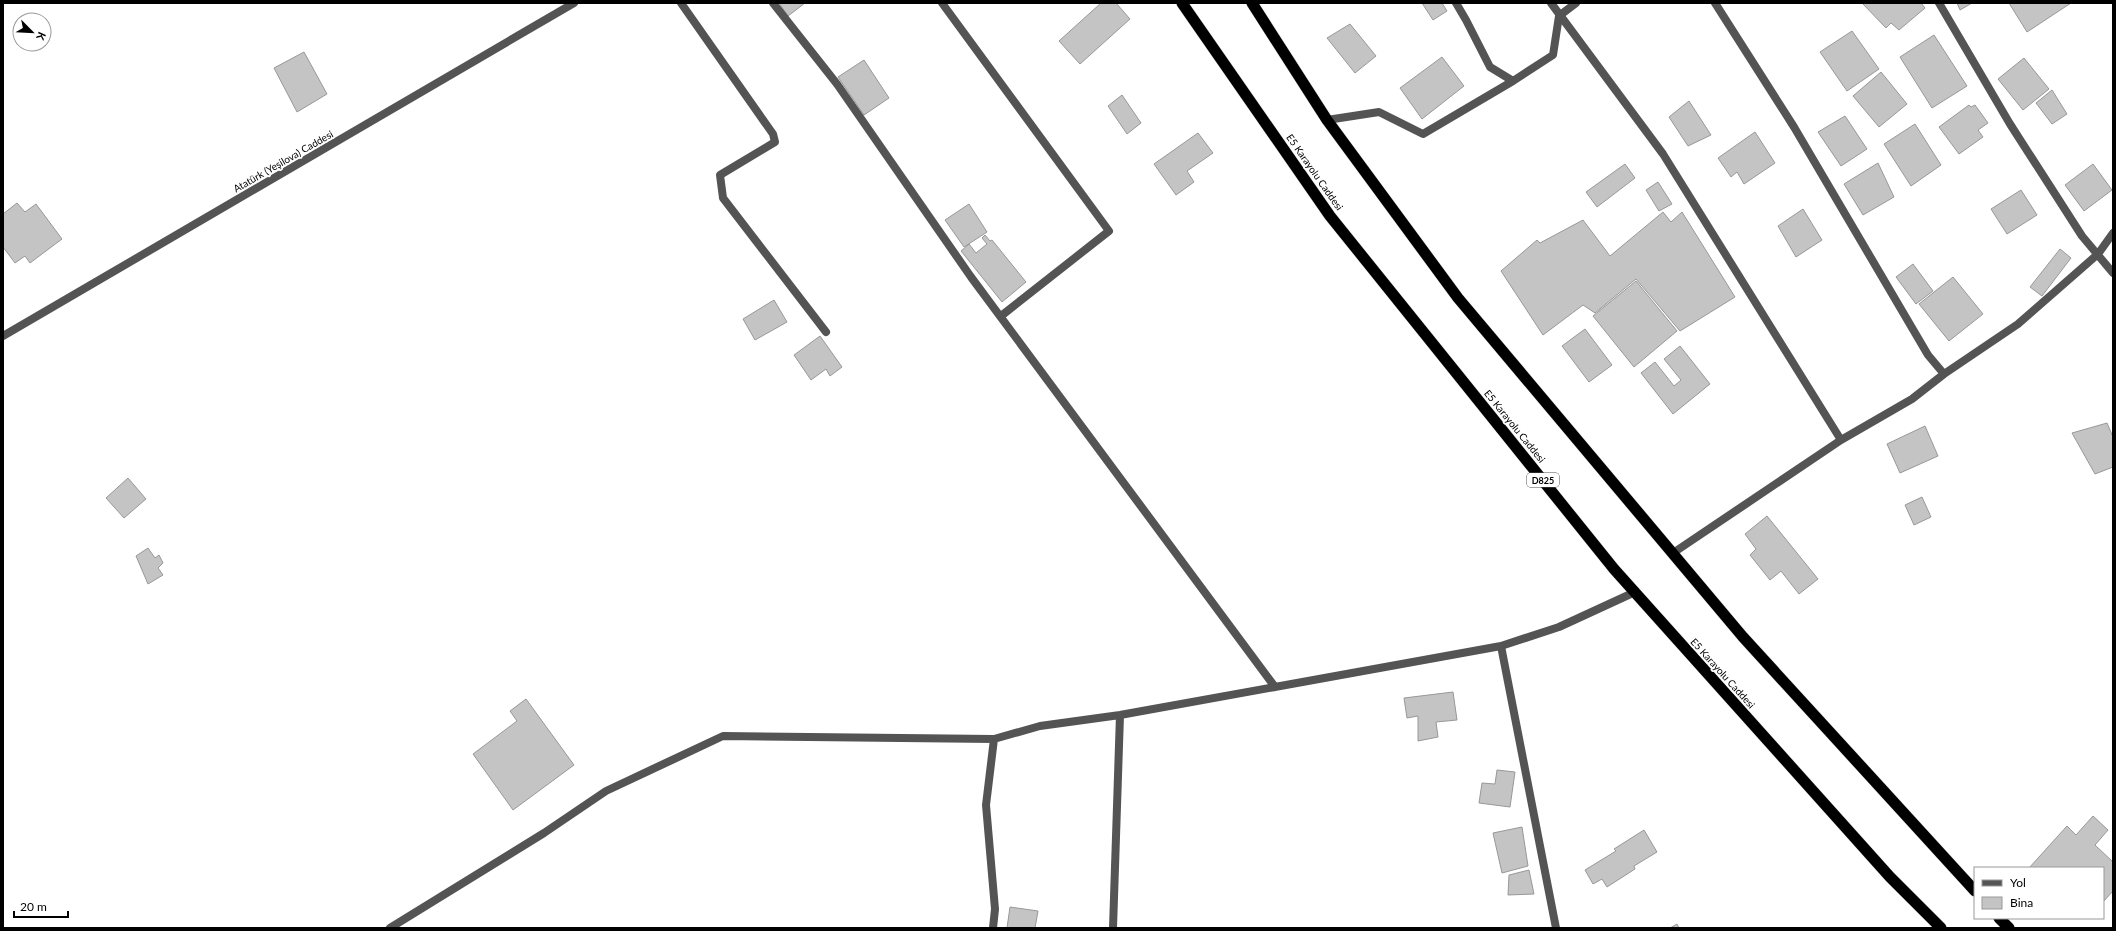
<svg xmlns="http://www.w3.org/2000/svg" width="2116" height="931" viewBox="0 0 2116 931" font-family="Lato,sans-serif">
  <rect width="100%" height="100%" fill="#fff"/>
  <!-- building -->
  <path fill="#c4c4c4" stroke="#989898" d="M779,3H805L788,16Z
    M1101,3H1116L1130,19L1080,64L1059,41Z
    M1422,3H1442L1447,11L1433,20Z
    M1865,3H1921L1925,8L1899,30L1891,23L1886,28L1863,4Z
    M1957,3H1972L1960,10Z
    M2009,3H2071L2027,32Z
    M1350,24L1376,56L1355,73L1327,38Z
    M1852,31L1879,69L1847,91L1820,52Z
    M1934,35L1967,86L1932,108L1900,57Z
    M304,52L327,94L297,112L274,68Z
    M1442,57L1464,86L1422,119L1400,88Z
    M2024,58L2049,89L2023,110L1998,79Z
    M864,60L889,98L864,115L838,77Z
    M1881,72L1907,104L1879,127L1853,96Z
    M2052,90L2067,114L2052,124L2036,103Z
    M1122,95L1141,123L1127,134L1108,106Z
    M1689,101L1711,135L1688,146L1669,117Z
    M1969,105L1971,107L1975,105L1988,123L1978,130L1983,137L1959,154L1939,127Z
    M1845,116L1867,149L1841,166L1818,132Z
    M1915,124L1941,165L1911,186L1884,144Z
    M1755,132L1775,163L1744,184L1737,172L1731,177L1718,158Z
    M1198,133L1213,153L1187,171L1194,182L1176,195L1154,164Z
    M1878,163L1894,197L1863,215L1844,184Z
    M1625,164L1635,178L1597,207L1586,192Z
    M2093,164L2112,190L2084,211L2065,185Z
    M1658,182L1672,204L1659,211L1646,190Z
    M2021,190L2037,215L2007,234L1991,209Z
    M17,203L25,212L36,204L62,239L30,263L25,256L15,263L3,247V214Z
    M969,204L987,232L964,247L945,220Z
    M1803,209L1822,240L1796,257L1778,226Z
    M1663,212L1671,222L1682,212L1735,297L1680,331L1636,279L1595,313L1583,305L1543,335L1501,271L1537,240L1540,243L1583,220L1610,256Z
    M985,235L990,241L992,240L1026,282L1002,302L961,251L969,244L976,253L987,244L982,238Z
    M2060,249L2071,258L2042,296L2030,287Z
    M1913,264L1933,291L1916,304L1896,277Z
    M1953,277L1983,314L1949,341L1919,304Z
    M1636,281L1677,331L1634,367L1593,316Z
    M774,300L787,322L755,340L743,319Z
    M1585,329L1612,365L1589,382L1562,346Z
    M820,336L842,367L830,376L826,369L811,380L794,355Z
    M1680,346L1710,384L1673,414L1641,373L1655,362L1674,386L1681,380L1664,359Z
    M2107,423L2113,437V467L2095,474L2072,433Z
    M1925,426L1938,456L1900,473L1887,444Z
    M128,478L146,499L124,518L106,498Z
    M1922,497L1931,517L1914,525L1905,505Z
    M1767,516L1818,579L1799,594L1781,571L1770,580L1750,555L1756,549L1745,534Z
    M148,548L155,558L159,555L163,563L158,568L163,575L148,584L136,556Z
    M1453,692L1457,720L1436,722L1438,737L1418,741V716L1407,718L1404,698Z
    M526,699L574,765L513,810L473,754L517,721L510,711Z
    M1497,770L1515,772L1510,807L1479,803L1482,783L1495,784Z
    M2093,816L2108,830L2095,845L2113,862V891L2103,902V868H2029L2067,826L2076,835Z
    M1522,827L1528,866L1502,873L1493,833Z
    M1644,830L1657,852L1634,866L1635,869L1607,887L1602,879L1593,884L1585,870L1616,851L1614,849Z
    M1529,870L1534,894L1508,895L1509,875Z
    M1010,907L1038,911L1035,928H1007Z
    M1677,924L1679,928H1670Z"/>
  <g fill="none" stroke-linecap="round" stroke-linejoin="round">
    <defs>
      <path id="trunk" d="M1182,3L1330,216L1614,569L1890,877L1941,928
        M1252,3L1327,120L1458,298L1743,637L1975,891
        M1999,918L2009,928"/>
    </defs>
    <!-- trunk casing -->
    <use href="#trunk" stroke="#dbdbdb" stroke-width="12"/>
    <!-- minor -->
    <path stroke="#545454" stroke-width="8" d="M681,3L773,134L775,142L720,175L723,198L826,332
      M773,3L837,84L971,277L1275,687
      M942,3L1109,231L1001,316
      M1456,3L1466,20L1490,67L1513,81L1553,55L1559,16L1576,3
      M1551,3L1663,154L1841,440
      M1715,3L1794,127L1928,355L1944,374
      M1939,3L2010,124L2082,236L2113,273
      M1327,120L1379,112L1423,134L1513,81
      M1673,553L1841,440L1912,399L1944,374L2018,324L2098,254L2113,233
      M1501,646L1556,928
      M390,928L544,833L606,791L723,736L994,739L1040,726L1120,715L1501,646L1559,627L1635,592
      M993,928L995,909L986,805L994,739
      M1113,928L1120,715"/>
    <!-- tertiary -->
    <path stroke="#545454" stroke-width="8" d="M3,336L574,3"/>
    <!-- trunk -->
    <use href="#trunk" stroke="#000" stroke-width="11"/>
  </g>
  <g text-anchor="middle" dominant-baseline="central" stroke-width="3.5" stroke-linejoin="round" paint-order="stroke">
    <!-- shield labels -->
    <rect fill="#fff" stroke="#4c4c4c" stroke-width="1" x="1527" y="473" width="32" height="14" rx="3"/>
    <g font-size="9" font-weight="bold" fill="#000">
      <text x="1543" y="480">D825</text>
    </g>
    <!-- street labels -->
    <g font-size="10" fill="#000" stroke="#fff">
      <text transform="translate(283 161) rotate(-30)">Atatürk (Yeşilova) Caddesi</text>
      <text transform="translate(1315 172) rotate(55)">E5 Karayolu Caddesi</text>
      <text transform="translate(1515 426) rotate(51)">E5 Karayolu Caddesi</text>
      <text transform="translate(1723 673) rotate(48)">E5 Karayolu Caddesi</text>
    </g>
  </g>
  <!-- border -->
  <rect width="2116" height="931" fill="none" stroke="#000000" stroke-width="8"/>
  <!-- legend -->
  <rect x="1974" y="867" width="130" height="52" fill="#ffffff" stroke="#999999"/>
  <rect x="1982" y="880" width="20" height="6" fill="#545454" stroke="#999999"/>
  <text x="2010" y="887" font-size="12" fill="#000000">Yol</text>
  <rect x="1982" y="897" width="20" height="12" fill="#c4c4c4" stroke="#999999"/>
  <text x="2010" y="907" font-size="12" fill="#000000">Bina</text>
  <!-- north arrow -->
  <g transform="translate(32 32) rotate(114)"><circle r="19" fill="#ffffff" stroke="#999999"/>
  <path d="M0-3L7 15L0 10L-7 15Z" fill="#000000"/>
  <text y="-6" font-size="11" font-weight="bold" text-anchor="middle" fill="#000000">K</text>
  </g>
  <!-- scale -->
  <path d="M14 911v6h54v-6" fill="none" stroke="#000000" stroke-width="2"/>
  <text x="20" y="911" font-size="12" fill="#000000" stroke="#ffffff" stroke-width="3" paint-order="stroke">20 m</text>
</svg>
